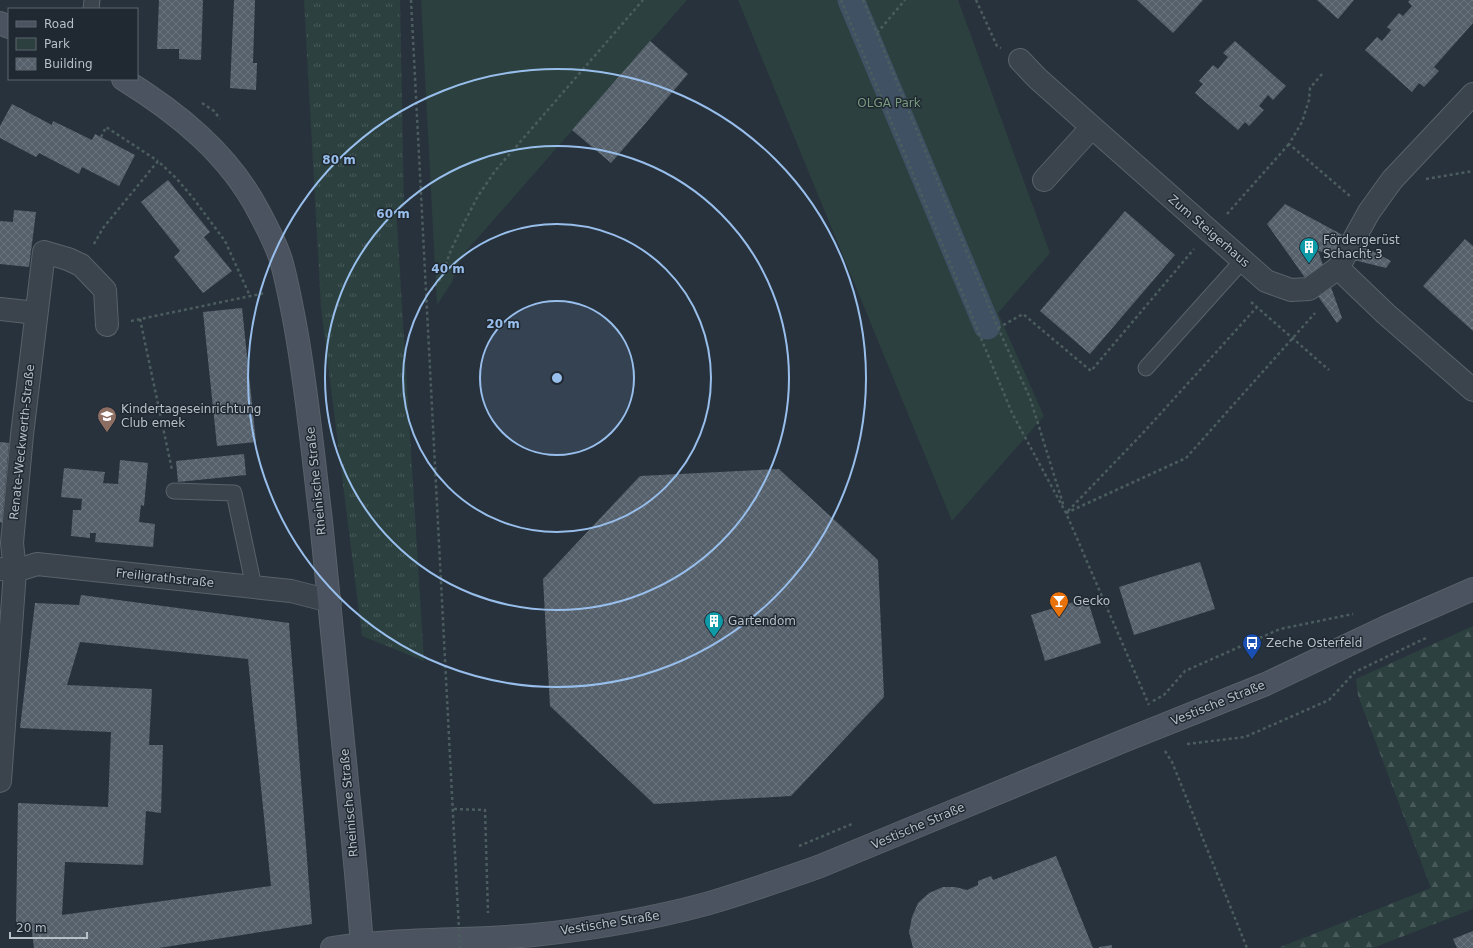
<svg xmlns="http://www.w3.org/2000/svg" width="1473" height="948" viewBox="0 0 1473 948" font-family="'DejaVu Sans',sans-serif">
  <defs>
    <pattern id="grass-tufts" width="24" height="20" patternUnits="userSpaceOnUse"><rect width="24" height="20" fill="#2c403f"/><path d="M3 7l-1-3M5 7V3M7 7l1-3M15 17l-1-3M17 17v-4M19 17l1-3" fill="none" stroke="#485a59"/></pattern>
    <pattern id="forest-firs" width="22" height="20" patternUnits="userSpaceOnUse"><rect width="22" height="20" fill="#2c403f"/><path d="M5 1l3.5 6h-7zM16 11l3.5 6h-7z" fill="#485a59"/></pattern>
    <pattern id="building-cross-hatch" width="8" height="8" patternUnits="userSpaceOnUse"><rect width="8" height="8" fill="#55606b"/><path d="M0 0l8 8M0 8l8-8" fill="none" stroke="#6b757f"/></pattern>
  </defs>
  <rect width="100%" height="100%" fill="#28323c"/>
  <!-- grass -->
  <path fill="url(#grass-tufts)" d="M304,0H400L404,207L396,208L424,661L362,636L321,308Z"/>
  <!-- forest -->
  <path fill="url(#forest-firs)" d="M1473,626V909L1373,948H1278L1431,888L1365,714L1358,695L1356,679Z"/>
  <!-- park -->
  <path fill="#2c403f" d="M421,0H687L461,257L452,282L437,305Z
    M738,0H958L1050,253L998,313L1044,416L952,521Z"/>
  <g fill="none" stroke-linecap="round" stroke-linejoin="round">
    <!-- canal -->
    <path stroke="#405163" stroke-width="27" d="M851,0L987,326"/>
  </g>
  <!-- building -->
  <path fill="url(#building-cross-hatch)" fill-rule="evenodd" d="M159,0H203L201,60L179,59V49H157Z
    M234,0H255L253,63H257L256,90L230,88Z
    M1137,0H1203L1173,33Z
    M1317,0H1354L1338,19Z
    M1410,0H1473V23L1434,67L1439,71L1424,87L1419,83L1412,92L1365,50L1377,37L1382,41L1391,30L1387,27L1399,13L1403,16L1412,6L1408,2Z
    M650,41L688,74L611,163L572,130Z
    M1235,41L1286,86L1273,100L1268,95L1259,106L1264,110L1249,126L1245,122L1238,130L1195,93L1203,84L1199,81L1213,65L1218,69L1228,57L1223,53Z
    M12,104L52,125L53,121L92,140L95,134L135,155L119,186L82,167L79,174L39,153L36,157L0,138V126Z
    M168,180L210,232L204,237L232,271L203,293L174,257L180,251L141,202Z
    M1285,204L1391,261L1386,268L1318,251L1342,318L1337,323L1267,224Z
    M14,210L36,212L29,267L0,264V221L13,222Z
    M1125,211L1175,255L1090,354L1040,311Z
    M1465,239L1473,246V331L1423,286Z
    M242,308L256,442L217,446L203,312Z
    M0,442L9,443L2,523L0,522Z
    M244,454L246,475L178,482L176,461Z
    M120,460L148,463L144,506L141,505L139,522L155,524L153,547L95,542L96,533H90V538L71,536L73,510H81L82,499L61,497L64,468L105,472L103,483L118,484Z
    M779,469L878,560L884,697L791,796L654,804L550,706L543,579L640,476Z
    M1200,562L1215,609L1134,635L1119,587Z
    M81,595L289,623L312,924L159,948H34L31,925H16L18,803L108,807L111,732L20,728L35,603L79,605ZM80,642L248,659L271,886L62,915L65,862L143,865L146,811L161,813L163,745H149L152,689L67,685Z
    M1087,598L1101,643L1045,661L1031,615Z
    M1056,856L1093,948H913L909,932L912,917L918,903L929,893L943,887H955L967,890L978,885V881L991,876L993,880Z
    M1473,931V948H1457L1453,939Z
    M1112,945V948H1099V947Z"/>
  <g fill="none" stroke-linecap="round" stroke-linejoin="round">
    <defs>
      <path id="lane" d="M91,9L92,0
        M1146,368L1243,260
        M174,491L234,493L254,587"/>
      <path id="street" d="M1020,60L1037,78L1092,127L1266,281L1291,290L1309,289L1338,268
        M1473,94L1392,180L1369,212L1338,268L1386,314L1473,390
        M1044,180L1092,127
        M0,309L36,313
        M1,569L15,571L37,564L291,591L330,601
        M0,781L15,571L12,543L22,435L44,252L68,259L81,265L105,290L107,325"/>
      <path id="secondary" d="M0,23L9,27
        M123,79C178,113 229,154 259,212C267,227 276,244 281,260C287,281 291,303 295,324C307,389 313,455 321,521C331,614 340,708 349,802C354,851 359,899 362,948
        M332,948C399,938 467,941 534,935C592,929 650,919 706,904C744,893 781,880 818,867L1121,742L1266,684L1386,627L1473,589"/>
    </defs>
    <!-- lane casing -->
    <use href="#lane" stroke="#59626a" stroke-width="17"/>
    <!-- street casing -->
    <use href="#street" stroke="#59626a" stroke-width="24"/>
    <!-- secondary casing -->
    <use href="#secondary" stroke="#59626a" stroke-width="24"/>
    <!-- path -->
    <path stroke="#4b5d5e" stroke-width="2.5" stroke-dasharray="3 3" stroke-linecap="butt" d="M411,0L457,892
      M841,0L1012,413L1066,513L1149,705
      M863,0L998,328L1030,398L1064,507
      M976,0L997,46L1001,48
      M877,33L905,0
      M1322,74L1310,88L1309,100L1302,122L1289,144L1351,197
      M202,103L214,111L220,119
      M101,137L106,127L158,161
      M1426,179L1473,171
      M1227,214L1289,144
      M94,244L103,228L158,161L177,179L193,198L225,241L250,296
      M427,295L441,278L451,250L465,221L478,196L495,171L643,0
      M1251,302L1329,370
      M140,319L172,470
      M131,321L265,293
      M998,328L1023,314L1091,371L1194,249
      M1068,511L1142,434L1257,307
      M1066,513L1186,458L1315,313
      M1153,701L1164,695L1185,671L1280,629L1353,614
      M1187,744L1245,737L1329,700L1355,672L1426,638
      M1165,751L1172,762L1247,948
      M454,809L485,810L488,913
      M799,846L852,824"/>
    <!-- lane -->
    <use href="#lane" stroke="#3b444c" stroke-width="15"/>
    <!-- street -->
    <use href="#street" stroke="#3b444c" stroke-width="22"/>
    <!-- secondary -->
    <use href="#secondary" stroke="#4a535f" stroke-width="22"/>
    <!-- path-bridge -->
    <path stroke="#4b5d5e" stroke-width="2.5" stroke-dasharray="3 3" stroke-linecap="butt" d="M457,892L460,948"/>
  </g>
  <!-- distance rings -->
  <circle cx="557" cy="378" r="77" fill="#98beec" fill-opacity=".12"/>
  <g fill="none" stroke="#98beec" stroke-width="2">
    <circle cx="557" cy="378" r="77"/>
    <circle cx="557" cy="378" r="154"/>
    <circle cx="557" cy="378" r="232"/>
    <circle cx="557" cy="378" r="309"/>
  </g>
  <!-- icons -->
  <defs>
    <symbol id="building-pin" viewBox="-11 -11 22 30"><path d="M0 17L-7.5 6A9.5 9.5 0 1 1 7.5 6Z" fill="#0f9aa8" stroke="#202932"/><path d="M-4-6H4V6H1V3H-1V6H-4ZM-2.5-4.3h1.7v1.8h-1.7ZM.8-4.3h1.7v1.8H.8ZM-2.5-1h1.7V.8h-1.7ZM.8-1h1.7V.8H.8Z" fill="#fff"/></symbol>
    <symbol id="school-pin" viewBox="-11 -11 22 30"><path d="M0 17L-7.5 6A9.5 9.5 0 1 1 7.5 6Z" fill="#8d6e63" stroke="#202932"/><path d="M0-5L7-2L0 1L-7-2ZM-4 1L0 2.5L4 1V4Q0 6-4 4Z" fill="#fff"/></symbol>
    <symbol id="bar-pin" viewBox="-11 -11 22 30"><path d="M0 17L-7.5 6A9.5 9.5 0 1 1 7.5 6Z" fill="#e8710a" stroke="#202932"/><path d="M-6-5H6L.8 .8V4.5H3.5V6h-7V4.5H-.8V.8Z" fill="#fff"/></symbol>
    <symbol id="bus-pin" viewBox="-11 -11 22 30"><path d="M0 17L-7.5 6A9.5 9.5 0 1 1 7.5 6Z" fill="#1a4fb4" stroke="#202932"/><path d="M-5-6H5V4H4V6H2V4H-2V6H-4V4H-5ZM-3.5-4V0h7V-4ZM-3.5 1.2v1.5H-2V1.2ZM2 1.2v1.5H3.5V1.2Z" fill="#fff"/></symbol>
  </defs>
  <g fill-rule="evenodd">
    <use href="#building-pin" x="1298" y="236" width="22" height="30"/>
    <use href="#school-pin" x="96" y="405" width="22" height="30"/>
    <use href="#bar-pin" x="1048" y="590" width="22" height="30"/>
    <use href="#building-pin" x="703" y="610" width="22" height="30"/>
    <use href="#bus-pin" x="1241" y="632" width="22" height="30"/>
  </g>
  <g text-anchor="middle" dominant-baseline="central" stroke-width="3" stroke-linejoin="round" paint-order="stroke">
    <!-- park labels -->
    <g font-size="12" fill="#789a7e" stroke="#202932">
      <text x="889" y="103">OLGA Park</text>
    </g>
    <!-- street labels -->
    <g font-size="12" fill="#b7bfc7" stroke="#202932">
      <text transform="translate(1209 231) rotate(41)">Zum Steigerhaus</text>
      <text transform="translate(22 442) rotate(-84)">Renate-Weckwerth-Straße</text>
      <text transform="translate(316 481) rotate(-96)">Rheinische Straße</text>
      <text transform="translate(165 578) rotate(6)">Freiligrathstraße</text>
      <text transform="translate(1218 703) rotate(-22)">Vestische Straße</text>
      <text transform="translate(349 803) rotate(-95)">Rheinische Straße</text>
      <text transform="translate(918 826) rotate(-23)">Vestische Straße</text>
      <text transform="translate(610 923) rotate(-9)">Vestische Straße</text>
    </g>
    <!-- poi labels -->
    <g font-size="12" fill="#b7bfc7" stroke="#202932" text-anchor="start">
      <text x="1323" y="240">Fördergerüst<tspan x="1323" dy="14">Schacht 3</tspan></text>
      <text x="121" y="409">Kindertageseinrichtung<tspan x="121" dy="14">Club emek</tspan></text>
      <text x="1073" y="601">Gecko</text>
      <text x="728" y="621">Gartendom</text>
      <text x="1266" y="643">Zeche Osterfeld</text>
    </g>
  </g>
  <circle cx="557" cy="378" r="6" fill="#98beec" stroke="#202932" stroke-width="2"/>
  <g font-size="12" text-anchor="middle" font-weight="bold" fill="#98beec" stroke="#202932" stroke-width="3" stroke-linejoin="round" paint-order="stroke">
    <text x="339" y="164">80 m</text>
    <text x="393" y="218">60 m</text>
    <text x="448" y="273">40 m</text>
    <text x="503" y="328">20 m</text>
  </g>
  <!-- legend -->
  <rect x="8" y="8" width="130" height="72" fill="#202932" stroke="#5c656e"/>
  <rect x="16" y="21" width="20" height="6" fill="#4a535f" stroke="#5c656e"/>
  <text x="44" y="28" font-size="12" fill="#b7bfc7">Road</text>
  <rect x="16" y="38" width="20" height="12" fill="#2c403f" stroke="#5c656e"/>
  <text x="44" y="48" font-size="12" fill="#b7bfc7">Park</text>
  <rect x="16" y="58" width="20" height="12" fill="url(#building-cross-hatch)" stroke="#5c656e"/>
  <text x="44" y="68" font-size="12" fill="#b7bfc7">Building</text>
  <!-- scale -->
  <path d="M10 932v6h77v-6" fill="none" stroke="#b7bfc7" stroke-width="2"/>
  <text x="16" y="932" font-size="12" fill="#b7bfc7" stroke="#202932" stroke-width="3" paint-order="stroke">20 m</text>
</svg>
